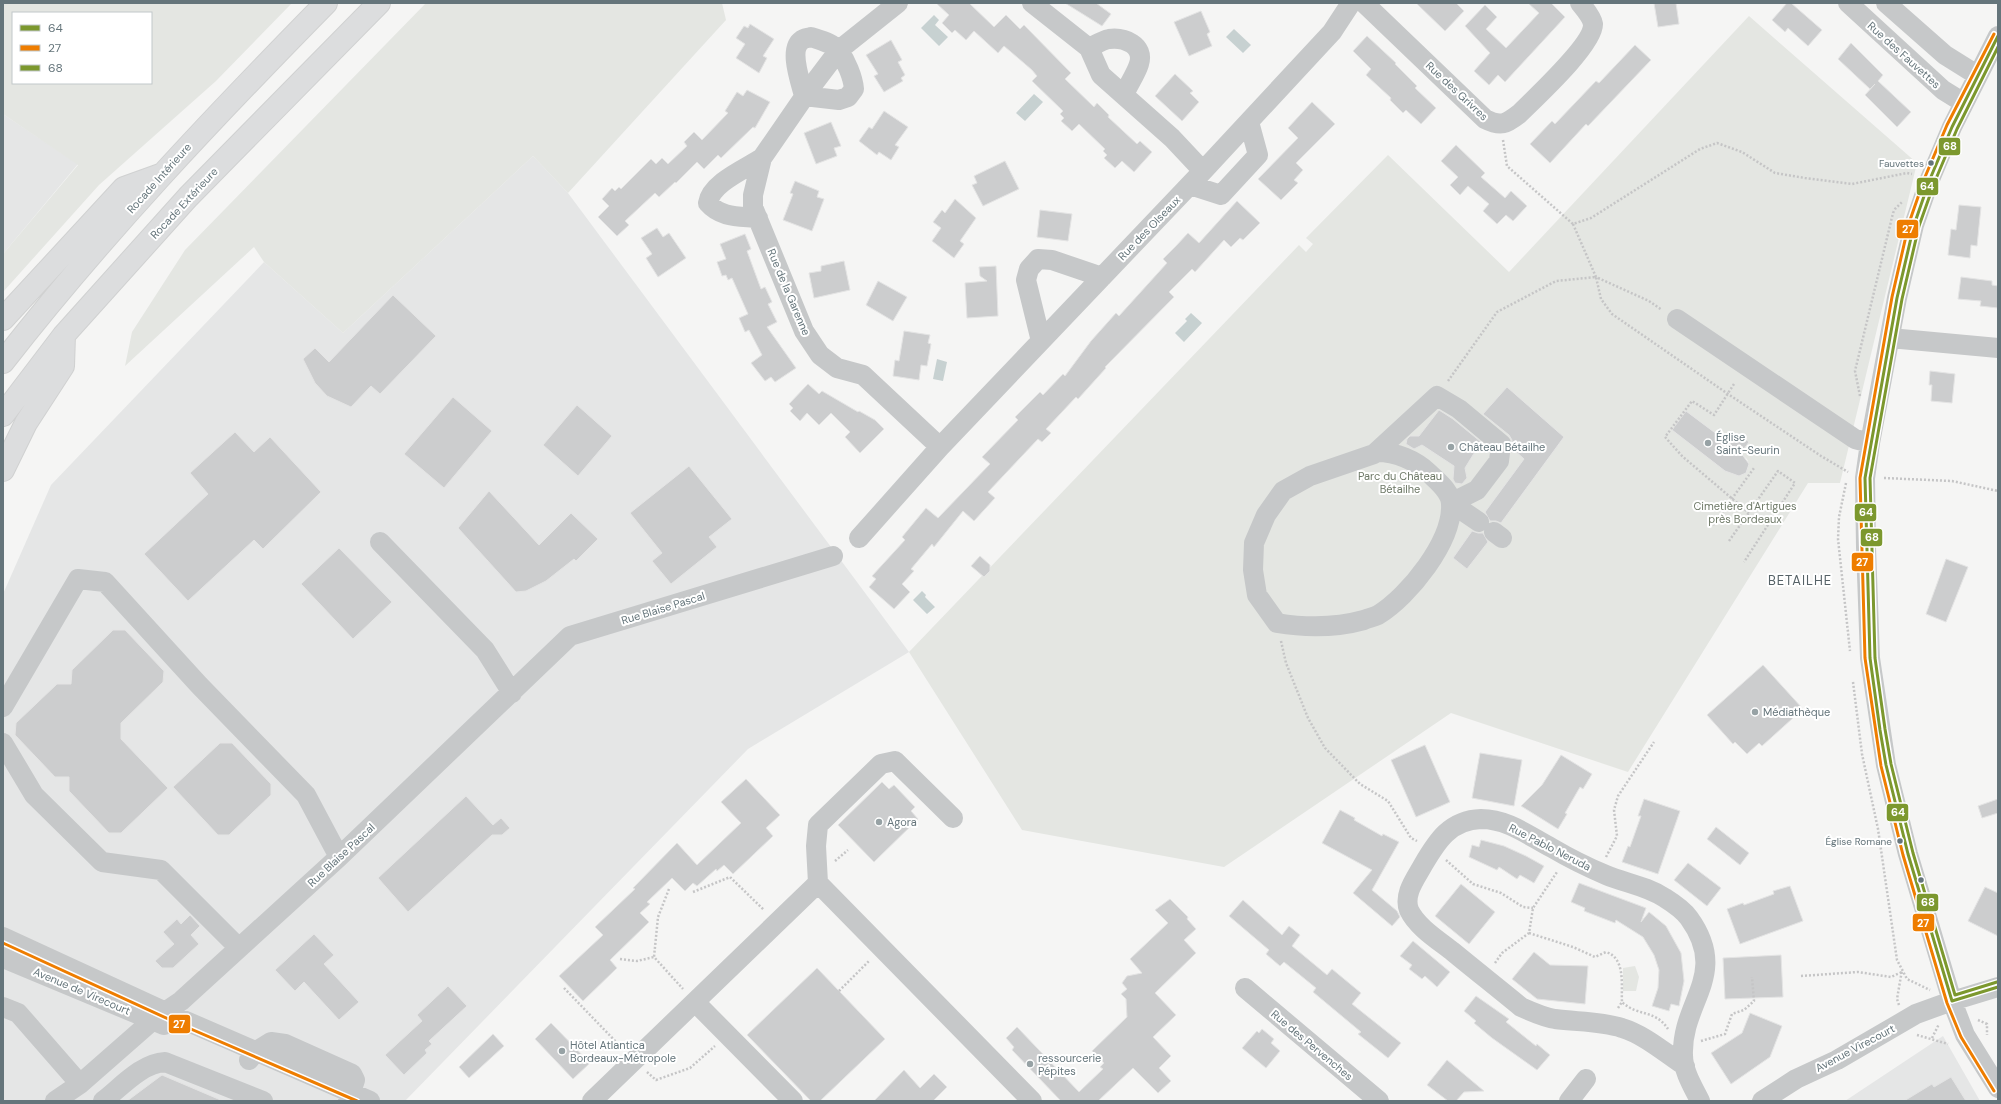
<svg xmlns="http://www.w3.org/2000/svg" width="2001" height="1104" viewBox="0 0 2001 1104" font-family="'DM Sans',sans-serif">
  <rect width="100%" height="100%" fill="#f5f5f4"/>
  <!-- built -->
  <path fill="#e5e6e6" d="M3,114L78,164L3,254Z
    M533,156L568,193L909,652L748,749L405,1101H3V594L51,485L264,262L343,333Z
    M1943,1036L1980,1101H1845Z"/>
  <!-- green -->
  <path fill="#e4e6e2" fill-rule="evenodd" d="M3,3H292L216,81L99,185L3,292V254L78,165L3,114ZM13,13H151V83H13Z
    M426,3H722L726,20L568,193L533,156L343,333L264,262L254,247L125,366L132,332L185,250Z
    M1749,16L1917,163L1840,483H1808L1628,772L1451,713L1224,867L1022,830L909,652L1299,245L1306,252L1313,244L1306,238L1388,155L1509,272ZM1686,411L1730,444L1738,433L1749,442L1741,454L1747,459L1749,464L1746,473L1739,476L1726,468L1724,470L1672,430Z
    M1635,966L1639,977L1636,991H1623V968Z"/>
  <!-- water -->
  <path fill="#c7d1d1" d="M934,15L939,20L935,25L948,37L939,46L921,28Z
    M1234,29L1251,45L1243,53L1226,37Z
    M1034,94L1043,102L1025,121L1016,113Z
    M1191,313L1202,323L1184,342L1175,333L1187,321L1185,319Z
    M937,359L947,362L943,381L933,379Z
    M922,591L926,595L925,597L935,607L927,614L913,600Z"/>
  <!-- building -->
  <path fill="#cccdce" stroke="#e4e4e4" d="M936,3H969L994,27L1006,15L1020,29L1024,25L1071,73L1065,79L1094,107L1097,103L1109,115L1108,117L1137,144L1140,141L1152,152L1134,172L1122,161L1115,168L1104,158L1107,155L1103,151L1105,149L1079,124L1072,131L1061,121L1064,118L1060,114L1063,111L1032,81L1037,76L1032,70L1004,46L998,53L974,31L966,40L955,30L952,33L942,23L949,15Z
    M1065,3H1096L1111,14L1102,26Z
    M1416,3H1456L1464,11L1445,31Z
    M1528,3H1551L1565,17L1505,82L1498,75L1489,85L1474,71L1490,53L1465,26L1485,5L1497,17L1486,29L1506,48L1539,13Z
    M1654,3H1676L1679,24L1658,27Z
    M1787,3H1791L1822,30L1808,46L1788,28L1785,32L1772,20Z
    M1201,11L1210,32L1207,34L1212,46L1189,56L1174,22Z
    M750,24L774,39L763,56L767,58L759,73L736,58L745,44L736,38L744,26L748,28Z
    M1367,36L1396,63L1395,64L1417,86L1415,88L1436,108L1421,124L1406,110L1403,113L1390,100L1391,98L1366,75L1371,69L1353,51Z
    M891,40L902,60L898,62L905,75L901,78L903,81L884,92L874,76L878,74L866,55Z
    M1851,43L1883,75L1878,81L1911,112L1897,127L1865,95L1875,84L1870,89L1838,59Z
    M1635,45L1651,60L1588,126L1586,124L1550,163L1530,144L1552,121L1555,124L1596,81L1599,83Z
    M1175,74L1193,91L1190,93L1199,102L1182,121L1155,96Z
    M747,90L770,102L755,128L753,127L721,158L718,155L704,169L697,162L676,183L675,182L659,197L655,193L625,221L629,225L617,236L598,217L609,206L602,199L612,188L615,191L619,187L621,189L651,159L656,164L662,158L668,164L687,146L684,142L694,132L702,140L728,113L725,111L737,92L743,96Z
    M1312,102L1335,124L1296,163L1303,170L1294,180L1298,183L1281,200L1258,179L1298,138L1288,128Z
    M884,111L908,127L895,145L899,147L891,160L879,152L877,155L859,141L869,127L872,129Z
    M831,122L841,146L834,148L837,156L816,164L804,133Z
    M1456,145L1485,173L1481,177L1505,198L1511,191L1527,206L1513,221L1506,215L1497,224L1483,211L1489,204L1468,186L1460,195L1450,185L1458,177L1441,161Z
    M1005,161L1019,189L983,206L972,185L977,183L974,176Z
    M795,181L819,191L817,197L824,199L812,231L783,220L793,194L790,193Z
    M955,199L976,218L960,241L964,244L954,258L932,241L941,228L933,222L942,210L945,213Z
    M1237,201L1260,223L1243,240L1240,238L1231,247L1224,240L1195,272L1192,269L1169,292L1174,297L1105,367L1106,368L1078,399L1076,397L1046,429L1051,433L1042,442L1038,439L988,492L995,498L974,521L963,511L934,547L932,544L911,569L914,571L902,584L910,592L894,609L869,587L876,579L872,576L905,540L902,537L926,508L938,518L990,464L982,457L1018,420L1015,417L1040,392L1043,395L1063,374L1065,376L1091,341L1116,313L1119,316L1167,263L1163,259L1176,246L1188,233L1199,243Z
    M1959,205L1981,207L1977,246L1971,245L1970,258L1948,255L1951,229L1956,230Z
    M1040,210L1072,214L1068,241L1037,237Z
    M657,228L663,237L669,233L686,258L658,277L646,258L652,254L641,238Z
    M745,234L751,249L747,251L761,289L765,287L772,302L768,304L777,322L767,327L796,368L775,382L771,377L765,381L751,363L762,355L749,330L745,332L739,318L748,314L732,278L728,280L726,275L722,276L717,262L726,259L720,244Z
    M844,261L850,290L814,298L809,273L821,271V266Z
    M996,266L998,316L967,318L965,283L987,281L980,276L979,267Z
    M1961,277L1992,281V285L1998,286V308L1980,306L1981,301L1958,299Z
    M878,281L907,297L893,321L866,305Z
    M393,295L436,336L380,394L371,386L351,407L327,396L315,383L303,359L315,348L329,362Z
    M904,331L930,335L928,343L931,344L927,366L921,365L919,380L893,376L895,360L899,361Z
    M1930,371L1955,374L1952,403L1931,401L1932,385H1929Z
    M808,384L819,394L822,391L858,412L859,411L875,420L884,429L860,453L845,437L850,432L831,413L819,425L807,413L800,421L790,411L793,408L789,404Z
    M1507,387L1564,437L1501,523L1496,521H1490L1485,512L1524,459L1512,448V440L1509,435L1483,414Z
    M453,397L492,431L444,488L404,454Z
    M577,405L612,436L578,476L543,445Z
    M1439,410L1453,419L1481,442L1465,468L1467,478L1462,484L1455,483L1453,479L1454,466L1422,445L1414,449L1406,444L1407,439L1410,436H1419Z
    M1686,411L1730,444L1738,433L1749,442L1741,453L1749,464L1746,473L1739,476L1725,471L1672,430Z
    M235,432L254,452L270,437L321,492L263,549L254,540L188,601L144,554L208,494L190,473Z
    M689,466L732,519L709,537L717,547L671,584L652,561L662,553L630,513Z
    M489,491L539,545L571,513L598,539L576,561L574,559L546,581L526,591L516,592L458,528Z
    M1472,531L1478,533H1483L1488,542L1467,569L1453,558Z
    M339,548L392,602L353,639L301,584Z
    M980,556L990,565V571L984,577L971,566Z
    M1946,559L1968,567L1946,622L1926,614Z
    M113,630H125L164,671L163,682L121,723V739L168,788L121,833H109L69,791V777H55L15,735L16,723L57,684H71L72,670Z
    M1763,665L1803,709L1762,746L1759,743L1747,754L1735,742L1733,744L1707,715Z
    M220,743H232L271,784V795L229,835H218L173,787Z
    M1425,745L1450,802L1416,817L1391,760Z
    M1480,753L1522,760L1514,806L1472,798Z
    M1561,755L1592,774L1583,789L1580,787L1565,813L1567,814L1558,829L1521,806L1542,785Z
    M746,779L780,815L766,828L773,836L733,874L724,865L717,871L716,869L697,886L693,883L685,891L672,878L647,902L650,904L640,913L649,922L610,960L617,968L583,1001L559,976L603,935L595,927L635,889L633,888L677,843L697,865L741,823L721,802Z
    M882,782L889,789L894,785L915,807L911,811L918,819L874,862L838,825Z
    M466,796L493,825L501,818L510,828L502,835H492L408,912L378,878Z
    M1644,799L1680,811L1658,874L1622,862L1628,846L1630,847L1641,816H1638Z
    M1998,799V813L1982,818L1978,806Z
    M1340,810L1355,818L1354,820L1382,836L1383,834L1399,842L1372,890L1397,911L1400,917L1392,926L1353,893L1372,870L1322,843Z
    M1716,827L1749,853L1740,865L1707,839Z
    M1481,840L1504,846L1526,856L1544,866L1534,883L1520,875L1517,879L1499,867L1497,870L1469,857L1472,845L1479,847Z
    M1688,863L1721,888L1707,906L1674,880Z
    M1579,883L1646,908L1641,922L1649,912L1666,926L1681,953L1684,981L1679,1006L1671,1004L1669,1011L1652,1006L1658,988L1659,970L1654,955L1643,937L1616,920L1615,923L1584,911L1585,908L1571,902Z
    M1461,884L1495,912L1469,944L1435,916Z
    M1790,886L1803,921L1740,944L1727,909L1743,903L1744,905L1774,894L1773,891Z
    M1985,887L1998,893V936L1968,921Z
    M1170,899L1188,917L1187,919L1196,929L1184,940L1196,953L1155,993L1176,1015L1153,1037L1171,1056L1159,1068L1171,1081L1158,1093L1133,1068L1098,1101H1061L1012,1050L1014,1047L1006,1038L1017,1027L1079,1092L1103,1069L1100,1067L1104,1063L1092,1051L1127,1017L1126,999L1121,994L1127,989L1122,983L1127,976L1142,973L1130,959L1168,923L1155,910Z
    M1243,900L1282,935L1289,926L1300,935L1292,946L1327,975L1332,969L1361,993L1352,1004L1401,1043L1388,1058L1358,1034L1361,1032L1313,992L1316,988L1284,962L1280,966L1266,954L1269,950L1229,916Z
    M190,915L200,926L191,935L199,944L173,968H162L155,961L174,944L163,932L177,919L181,924Z
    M314,934L334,955L324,964L359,1002L339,1020L304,982L295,991L275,970Z
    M1413,941L1450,972L1437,987L1425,976L1422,979L1409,969L1412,965L1400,956Z
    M1534,952L1550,965L1588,966L1585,1004L1537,999L1512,979Z
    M1781,955L1783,997L1725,999L1723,958Z
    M817,968L885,1039L820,1101H811L747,1035Z
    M448,986L467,1006L429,1041L432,1044L425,1050L427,1053L404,1075L385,1055L422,1021L417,1015Z
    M1476,996L1509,1019L1506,1022L1536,1046L1537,1044L1550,1055L1537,1070L1492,1038L1474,1023L1476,1021L1464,1011Z
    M1750,1013L1782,1026L1770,1057L1731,1084L1711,1053L1742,1033Z
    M551,1023L590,1063L573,1079L535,1039Z
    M1262,1029L1274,1039L1271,1043L1280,1051L1266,1068L1242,1048L1257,1031L1259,1033Z
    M493,1034L504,1046L469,1078L459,1067Z
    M1447,1060L1484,1091L1464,1092L1456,1101H1448L1427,1085Z
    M904,1070L920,1088L934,1074L947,1087L933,1101H874Z
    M162,1075L223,1101H127Z
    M1951,1077L1966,1101H1904L1932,1084L1934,1087Z"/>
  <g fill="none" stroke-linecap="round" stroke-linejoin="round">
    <defs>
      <path id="highway" d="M3,319L124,188L160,175
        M3,362C102,235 213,118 326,3
        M3,415L64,335L188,197L379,3
        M3,470L26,423L63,366L64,335"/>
    </defs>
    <!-- highway casing -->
    <use href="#highway" stroke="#d0d1d1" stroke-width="24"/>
    <!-- path -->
    <path stroke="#c5c5c6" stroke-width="2.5" stroke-dasharray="2 2" stroke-linecap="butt" d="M1503,140L1507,166L1573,224L1591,218L1700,149L1717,143L1742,152L1775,173L1805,178L1852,184L1907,173L1912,174
      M1573,224L1596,277L1649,301L1662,310
      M1448,381L1497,312L1556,281L1596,277L1601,299L1612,314L1728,394L1821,456L1848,472
      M1734,384L1714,415L1692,401L1665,437L1682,456L1749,513
      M1860,396L1855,371L1893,213L1895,209L1902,202
      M1884,478L1952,481L1998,491
      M1846,483L1839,517L1838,539L1850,651
      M1713,525L1754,468
      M1729,541L1778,471L1795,483L1744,562
      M1281,641L1286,663L1308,718L1325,748L1360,784L1388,801L1411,838L1417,841
      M1853,682L1862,754L1878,829L1897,960L1907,979L1930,990
      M1606,857L1617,836L1614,810L1618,796L1654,742
      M1446,860L1473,884L1501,893L1523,907L1533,908
      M835,861L848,850
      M669,889L658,917L654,957L683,989
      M693,892L730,877L764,910
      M1529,933L1573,947L1595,957L1606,952C1626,958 1621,986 1622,1002
      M620,959L637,961L654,957
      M1495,963L1502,953L1529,933L1533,908L1557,872
      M1801,976L1858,972L1891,977L1902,972
      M564,988L622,1048
      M839,991L870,960
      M1899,1005L1897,999L1902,970
      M1618,1008L1622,1002C1638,1017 1655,1009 1668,1029
      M1978,1020L1987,1024V1035
      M1917,1035L1948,1044
      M1932,1038L1939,1024
      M1701,1041L1725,1034L1732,1014L1744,1010L1754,1001L1752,977
      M647,1072L656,1080L690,1068L715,1046"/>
    <!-- minor -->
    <path stroke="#c6c8c9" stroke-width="20" d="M898,3L839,50L811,87L762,158L753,195V207L804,331L820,355L837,368L863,375L940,447
      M1032,3L1089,48L1101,75L1172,138L1203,171
      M1364,3L1485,119C1501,127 1506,124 1519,114C1535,98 1594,44 1593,24C1592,17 1584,8 1580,3
      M1848,3L1943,90L1964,103
      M1886,3L1945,55L1977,75
      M1998,36L1952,127L1930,179L1914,225L1897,298L1870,443L1865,478L1866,547L1870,658L1886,765L1908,854L1952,1001L1965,1035L1998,1088
      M811,37C820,40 833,43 839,51C846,61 853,77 854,89L848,97L839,100L804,96C801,83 788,49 802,40C804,38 809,38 811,37Z
      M1089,48C1095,45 1103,40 1109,39C1124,37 1145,45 1139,64C1136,74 1128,85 1124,95
      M1190,185L1221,195L1258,155L1249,122
      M758,218C739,216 721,218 708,203C711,183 745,169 762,158
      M1677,319L1855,439L1870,443
      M1890,338L1998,348
      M1041,341L1026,280L1029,269L1038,259L1052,260L1102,277
      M1377,452C1396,452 1415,460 1429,473C1437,481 1451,491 1451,504C1453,541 1409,596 1378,615C1374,617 1369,618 1364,620C1335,628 1307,628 1277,623L1257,595L1253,570L1254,543L1266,515L1283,491L1310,476L1374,454L1437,396L1459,409L1501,444L1499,461L1477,490L1451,503L1479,522
      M1494,532L1502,538
      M859,538L940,447L1203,171L1332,32L1351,3
      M380,542L485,650L512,693
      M3,707L78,579L105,582L199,685L306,795L339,857
      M3,743L34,795L102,862L161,870L239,948
      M818,883L816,846L818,825L881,764L895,761L953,818
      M3,937L179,1018L370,1101
      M3,958L164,1025
      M1245,988L1379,1101
      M696,1003L793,1101
      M3,1007L18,1013L80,1084
      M249,1060L255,1052L271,1042L285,1044L352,1074L355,1080L348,1101
      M1685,1066C1665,1053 1645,1035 1622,1028C1601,1021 1577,1022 1555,1019C1543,1017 1532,1012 1521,1007C1498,988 1475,970 1452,951C1438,940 1417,927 1409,910C1403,894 1416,878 1423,865C1437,841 1450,820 1481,819C1508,819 1529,836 1552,848C1569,858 1587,867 1606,875C1625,883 1647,886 1665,898C1673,903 1684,911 1689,918C1730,975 1681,1001 1683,1055C1683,1071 1693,1087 1700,1101
      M55,1101L80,1084L153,1020L181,1001L339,857L570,636L833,556
      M103,1101C121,1087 142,1063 165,1062L263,1101
      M592,1101L818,883L1032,1101
      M1569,1101L1586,1079
      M1762,1101L1796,1079L1837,1060L1916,1014L1952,1001L1998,987"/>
    <!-- highway -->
    <use href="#highway" stroke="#dcddde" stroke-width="22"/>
    <defs>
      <path id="bus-1" d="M1952,1001L1908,854L1886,765L1880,730L1870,658L1865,478L1897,298L1914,225L1930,179L1952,127L1998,36
        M1952,1001L1998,987"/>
      <path id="bus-2" d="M1994,34L1947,125L1925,177L1909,223L1892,297L1860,478L1865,658L1881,766L1903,855L1947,1003L1961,1037L1994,1091
        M3,943L177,1023L357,1101"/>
      <path id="bus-3" d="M1997,982L1955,995L1913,853L1891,764L1885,729L1875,658L1870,478L1902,299L1919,226L1935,181L1957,129L1998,47"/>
    </defs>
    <!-- bus-1 casing -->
    <use href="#bus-1" stroke="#fff" stroke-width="6"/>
    <!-- bus-2 casing -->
    <use href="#bus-2" stroke="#fff" stroke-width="6"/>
    <!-- bus-3 casing -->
    <use href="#bus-3" stroke="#fff" stroke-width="6"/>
    <!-- bus-1 -->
    <use href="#bus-1" stroke="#7c982e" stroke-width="3"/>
    <!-- bus-2 -->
    <use href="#bus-2" stroke="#ee7d00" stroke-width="3"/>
    <!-- bus-3 -->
    <use href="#bus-3" stroke="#7c982e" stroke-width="3"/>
  </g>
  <!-- markers -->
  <g fill="#65757b" stroke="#fff" stroke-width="1.5">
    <circle cx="1931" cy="163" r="3.5"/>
    <circle cx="1900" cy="841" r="3.5"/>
    <circle cx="1921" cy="880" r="3.5"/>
  </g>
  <g fill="#97a2a5" stroke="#fff" stroke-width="1.5">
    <circle cx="1708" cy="443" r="4"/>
    <circle cx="1451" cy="447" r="4"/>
    <circle cx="1755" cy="712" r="4"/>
    <circle cx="879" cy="822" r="4"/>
    <circle cx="562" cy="1051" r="4"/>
    <circle cx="1030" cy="1064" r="4"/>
  </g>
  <g text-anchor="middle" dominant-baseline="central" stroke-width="4" stroke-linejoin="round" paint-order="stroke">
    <!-- bus labels -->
    <g font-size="10" fill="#65757b" stroke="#fff" text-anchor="end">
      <text x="1924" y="163">Fauvettes</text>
      <text x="1892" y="841">Église Romane</text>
    </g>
    <!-- street labels -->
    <g font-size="11" fill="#65757b" stroke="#fff">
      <text transform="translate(1904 55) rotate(42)">Rue des Fauvettes</text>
      <text transform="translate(1457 91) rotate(43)">Rue des Grivres</text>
      <text transform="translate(159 178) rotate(-48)">Rocade Intérieure</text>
      <text transform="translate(184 203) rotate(-47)">Rocade Extérieure</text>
      <text transform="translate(1149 228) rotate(-46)">Rue des OIseaux</text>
      <text transform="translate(789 292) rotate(67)">Rue de la Garenne</text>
      <text transform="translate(663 608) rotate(-17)">Rue Blaise Pascal</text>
      <text transform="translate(1550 847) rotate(27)">Rue Pablo Neruda</text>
      <text transform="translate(341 855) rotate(-43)">Rue Blaise Pascal</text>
      <text transform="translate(82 991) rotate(23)">Avenue de Virecourt</text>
      <text transform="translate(1312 1045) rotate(40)">Rue des Pervenches</text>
      <text transform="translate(1855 1048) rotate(-28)">Avenue Virecourt</text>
    </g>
    <!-- poi labels -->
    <g font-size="11" fill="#65757b" stroke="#fff" text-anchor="start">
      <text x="1716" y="437">Église<tspan x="1716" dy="13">Saint-Seurin</tspan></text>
      <text x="1459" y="447">Château Bétailhe</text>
      <text x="1763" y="712">Médiathèque</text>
      <text x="887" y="822">Agora</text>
      <text x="570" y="1045">Hôtel Atlantica<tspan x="570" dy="13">Bordeaux-Métropole</tspan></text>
      <text x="1038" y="1058">ressourcerie<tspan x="1038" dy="13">Pépites</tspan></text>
    </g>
    <!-- park labels -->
    <g font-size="11" fill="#6e7967" stroke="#fff">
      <text x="1400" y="476">Parc du Château<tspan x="1400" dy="13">Bétailhe</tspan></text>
      <text x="1745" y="506">Cimetière d'Artigues<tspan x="1745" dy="13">près Bordeaux</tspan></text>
    </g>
    <!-- quarter labels -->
    <g font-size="13" letter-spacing="1" fill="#566267" stroke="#fff">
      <text x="1800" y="580">BETAILHE</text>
    </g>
  </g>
  <g stroke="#fff" stroke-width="1.5">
    <rect x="1938" y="137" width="23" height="19" rx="4" fill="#7c982e"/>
    <rect x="1916" y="177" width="23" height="19" rx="4" fill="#7c982e"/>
    <rect x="1896" y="219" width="23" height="20" rx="4" fill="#ee7d00"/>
    <rect x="1854" y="503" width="23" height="19" rx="4" fill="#7c982e"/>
    <rect x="1860" y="528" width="23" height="19" rx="4" fill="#7c982e"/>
    <rect x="1851" y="552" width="23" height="20" rx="4" fill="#ee7d00"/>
    <rect x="1886" y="803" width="23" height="19" rx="4" fill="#7c982e"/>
    <rect x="1916" y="893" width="23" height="19" rx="4" fill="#7c982e"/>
    <rect x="1912" y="913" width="23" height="19" rx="4" fill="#ee7d00"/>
    <rect x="168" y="1014" width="23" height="20" rx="4" fill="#ee7d00"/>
  </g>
  <g font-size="11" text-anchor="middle" font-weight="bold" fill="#fff">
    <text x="1950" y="150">68</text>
    <text x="1927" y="190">64</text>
    <text x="1908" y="233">27</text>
    <text x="1866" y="516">64</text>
    <text x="1872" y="541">68</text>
    <text x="1862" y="566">27</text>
    <text x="1898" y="816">64</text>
    <text x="1928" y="906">68</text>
    <text x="1923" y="927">27</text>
    <text x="179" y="1028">27</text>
  </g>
  <!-- border -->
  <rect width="2001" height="1104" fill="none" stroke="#65757b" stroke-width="8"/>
  <!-- legend -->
  <rect x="12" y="12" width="140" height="72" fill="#ffffff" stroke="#c1c8ca"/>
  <rect x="20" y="25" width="20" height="6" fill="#7c982e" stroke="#c1c8ca"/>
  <text x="48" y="32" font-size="12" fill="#65757b">64</text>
  <rect x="20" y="45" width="20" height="6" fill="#ee7d00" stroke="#c1c8ca"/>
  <text x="48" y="52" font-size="12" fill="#65757b">27</text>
  <rect x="20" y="65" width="20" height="6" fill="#7c982e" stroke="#c1c8ca"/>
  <text x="48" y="72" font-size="12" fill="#65757b">68</text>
</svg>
